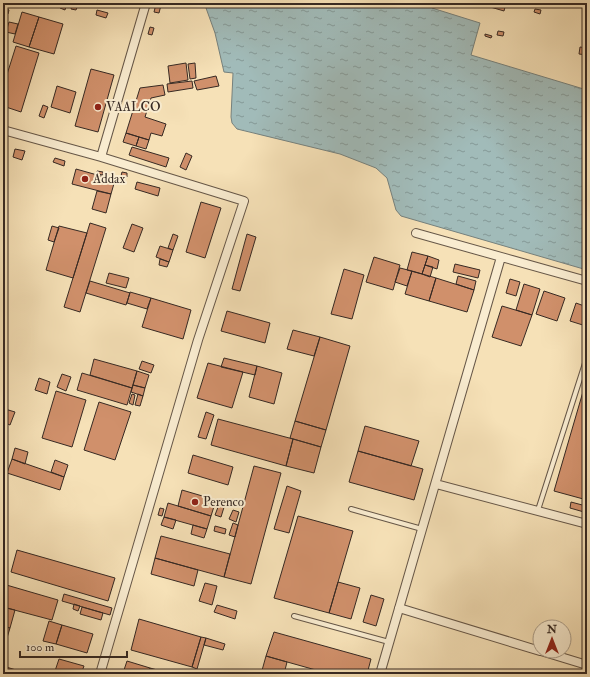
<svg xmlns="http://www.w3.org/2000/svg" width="590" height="677" viewBox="0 0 590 677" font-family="'IM FELL Double Pica',serif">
  <defs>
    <pattern id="water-ripples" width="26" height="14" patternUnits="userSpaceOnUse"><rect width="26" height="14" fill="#a1bbb9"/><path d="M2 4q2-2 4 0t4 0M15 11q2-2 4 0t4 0" fill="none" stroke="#849896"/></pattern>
  </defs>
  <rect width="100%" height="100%" fill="#f6e1b7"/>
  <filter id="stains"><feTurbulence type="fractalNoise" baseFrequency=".005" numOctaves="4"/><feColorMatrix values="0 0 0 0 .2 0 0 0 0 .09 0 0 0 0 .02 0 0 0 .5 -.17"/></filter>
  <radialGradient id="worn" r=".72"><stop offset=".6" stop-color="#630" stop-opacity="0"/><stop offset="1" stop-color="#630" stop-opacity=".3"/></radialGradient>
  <!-- water -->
  <path fill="url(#water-ripples)" stroke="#76817d" d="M207,3H433L432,8L480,23L471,55L587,90V270L401,216L396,210L387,178L376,168L340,154L237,129L232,123L231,117L233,73L224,72L215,33L206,8Z"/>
  <!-- building -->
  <path fill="#d0906b" stroke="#362923" d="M25,3H32V6Z
    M62,3H67L65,10L60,8Z
    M73,3L78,5L76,10L71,9Z
    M488,3H506L504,11L487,6Z
    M156,4L161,5L159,13L154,12Z
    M4,8L9,10L8,14L3,12Z
    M535,9L541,10L540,14L534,12Z
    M97,10L108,13L106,18L96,15Z
    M22,12L39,17L29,47L13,42Z
    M39,17L63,24L54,54L29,47Z
    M9,22L18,24L15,34L6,32Z
    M150,27L154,28L152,35L148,34Z
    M498,31L504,32L503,36L497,35Z
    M485,34L492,36L491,38L485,36Z
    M16,46L39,53L21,112L3,106V87Z
    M580,47L587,48V55L579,54Z
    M186,63L188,80L170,83L168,66Z
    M195,63L196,78L190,79L188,64Z
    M91,69L114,75L98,132L75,126Z
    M216,76L219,86L197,90L194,81Z
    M192,81L193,88L168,92L167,84Z
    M163,85L165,95L151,98L145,117L166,124L162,136L151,133L149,140L126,133L140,88Z
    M57,86L76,92L70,113L51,107Z
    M43,105L48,107L44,118L39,116Z
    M126,133L139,137L136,146L123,142Z
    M139,137L149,140L146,149L136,146Z
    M132,147L169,158L166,167L129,155Z
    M15,149L25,151L22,160L13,157Z
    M186,153L192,156L186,170L180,167Z
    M55,158L65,161L64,166L53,162Z
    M76,169L115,180L111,194L72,184Z
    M97,171L103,172V175L97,174Z
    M122,172L127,173V177L121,176Z
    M137,182L160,188L158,196L135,189Z
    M97,191L111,194L106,213L92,209Z
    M201,202L221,208L205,258L186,252Z
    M90,223L106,228L80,312L64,307Z
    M132,224L143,228L134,252L123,248Z
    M52,226L59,228L54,242L48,240Z
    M59,226L87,233L73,278L46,270Z
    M173,234L178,236L173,250L168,248Z
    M247,234L256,237L240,291L232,289Z
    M160,246L173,250L169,262L156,257Z
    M412,252L428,256L422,274L407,270Z
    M428,256L439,260L437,269L425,265Z
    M374,257L400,265L393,290L366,282Z
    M160,259L169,262L167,267L159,265Z
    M455,264L480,270L478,278L453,272Z
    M425,265L433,267L430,277L422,274Z
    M400,268L412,271L407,286L395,282Z
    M344,269L364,275L352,319L331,314Z
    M412,271L436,278L429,301L405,294Z
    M109,273L129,278L126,288L106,283Z
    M458,276L476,281L474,290L456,284Z
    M436,278L474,290L467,312L429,301Z
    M510,279L520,282L516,296L506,293Z
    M90,281L130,293L126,305L86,293Z
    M524,284L540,289L532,315L516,310Z
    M544,291L565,298L557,321L536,314Z
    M130,292L151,298L147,309L127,303Z
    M151,298L191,310L183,339L142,327Z
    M576,303L587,307L586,326L570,321Z
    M502,306L532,315L521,346L492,337Z
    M227,311L270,323L265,343L221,331Z
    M293,330L320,337L314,356L287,349Z
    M320,337L350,346L326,430L295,421Z
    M224,358L257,366L255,375L221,367Z
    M94,359L137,371L132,388L90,375Z
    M142,361L154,365L151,373L139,369Z
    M208,363L243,372L232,408L197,398Z
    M257,366L282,373L274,404L249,397Z
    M137,371L149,375L145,388L133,385Z
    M82,373L132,388L127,405L77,390Z
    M62,374L71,377L66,391L57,387Z
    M39,378L50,382L47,394L35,390Z
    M587,378V500L554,491Z
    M133,385L145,388L143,396L131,392Z
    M56,391L86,400L72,447L42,438Z
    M132,394L135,395L133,405L129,403Z
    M138,394L143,396L140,406L135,405Z
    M99,402L131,412L115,460L84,450Z
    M5,409L15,412L10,425L3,422Z
    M206,412L214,415L206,439L198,437Z
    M218,419L293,439L286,466L211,445Z
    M295,421L326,430L321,447L290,438Z
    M365,426L419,441L411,466L358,451Z
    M293,439L321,447L314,473L286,466Z
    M15,448L28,452L25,464L12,459Z
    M358,451L423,469L414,500L349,482Z
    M193,455L233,467L228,485L188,473Z
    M12,459L64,477L60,490L7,473Z
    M55,460L68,465L64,477L51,472Z
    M254,466L281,473L251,584L224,577Z
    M287,486L301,491L289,533L274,529Z
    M182,490L216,500L211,516L178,506Z
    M220,502L225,504L221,517L215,515Z
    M571,502L586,506L584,512L570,508Z
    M168,503L211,516L207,529L164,517Z
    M160,508L164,509L162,516L158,515Z
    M233,510L239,512L236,522L229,519Z
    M298,516L353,531L329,613L274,598Z
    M164,517L176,520L173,529L161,525Z
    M233,523L238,525L235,537L229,535Z
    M193,525L207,529L204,538L191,534Z
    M215,526L226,529L225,534L214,531Z
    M161,536L230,554L224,577L155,558Z
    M17,550L115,578L108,601L11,572Z
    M155,558L198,570L194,586L151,574Z
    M338,582L360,588L351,619L329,613Z
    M205,583L217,586L212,605L199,601Z
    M3,584L58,600L52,620L3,607Z
    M64,594L112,608L110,615L62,601Z
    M371,595L384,599L376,626L363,622Z
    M74,604L80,606L78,611L73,609Z
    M217,605L237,611L235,619L214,612Z
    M3,607L15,610L10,628L3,626Z
    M82,607L103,613L101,620L80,614Z
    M139,619L201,637L192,667L131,650Z
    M49,621L62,625L56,644L43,641Z
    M62,625L93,634L87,653L56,644Z
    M3,626L10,628L3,651Z
    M274,632L371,659L367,674H330L266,656Z
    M201,637L206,638L197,669L192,667Z
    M206,638L225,644L223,650L204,645Z
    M266,656L287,662L284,674H261Z
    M59,659L84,666L81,674H54Z
    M127,661L150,668L148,674H137L124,670Z
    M3,666L29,674H3Z
    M150,668L172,674H148Z"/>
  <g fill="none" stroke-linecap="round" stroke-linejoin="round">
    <defs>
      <path id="service" d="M351,509L422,529
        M538,510L587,357
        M294,616L389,642"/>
      <path id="minor" d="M3,130L101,157L244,201L198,340L100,674
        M101,157L146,3
        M416,233L587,281
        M436,484L587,524
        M399,608L540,651
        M541,651L587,665
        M380,674L501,257
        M586,674L587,672"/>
    </defs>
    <!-- service casing -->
    <use href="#service" stroke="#665748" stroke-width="6"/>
    <!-- minor casing -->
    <use href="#minor" stroke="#665748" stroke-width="10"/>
    <!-- service -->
    <use href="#service" stroke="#f9ecd0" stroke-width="4"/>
    <!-- minor -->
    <use href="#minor" stroke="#f9ecd0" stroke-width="8"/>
  </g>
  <!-- markers -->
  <g fill="#8f2418" stroke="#f9ecd0" stroke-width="1.5">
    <circle cx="98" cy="107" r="4"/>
    <circle cx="85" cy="179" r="4"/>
    <circle cx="195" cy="502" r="4"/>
  </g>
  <g text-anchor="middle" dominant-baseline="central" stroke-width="4" stroke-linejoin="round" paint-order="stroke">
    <!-- poi labels -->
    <g font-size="13" fill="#362923" stroke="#f9ecd0" text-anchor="start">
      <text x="106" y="107">VAALCO</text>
      <text x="93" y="179">Addax</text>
      <text x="203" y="502">Perenco</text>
    </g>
  </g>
  <!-- margin -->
  <rect width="590" height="677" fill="none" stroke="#f6e1b7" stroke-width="16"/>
  <rect x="4" y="4" width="582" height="669" fill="none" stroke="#362923" stroke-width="2"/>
  <rect x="8" y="8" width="574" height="661" fill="none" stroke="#362923"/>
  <!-- north arrow -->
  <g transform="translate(552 639)"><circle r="19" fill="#f9ecd0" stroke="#ab9e8b"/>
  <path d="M0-3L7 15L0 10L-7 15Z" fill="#8f2418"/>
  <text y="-6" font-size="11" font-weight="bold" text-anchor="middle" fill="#362923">N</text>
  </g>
  <!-- scale -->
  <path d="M20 651v6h107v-6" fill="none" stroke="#362923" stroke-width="2"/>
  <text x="26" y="651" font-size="12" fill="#362923" stroke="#f9ecd0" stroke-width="3" paint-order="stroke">100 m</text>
  <rect width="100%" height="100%" filter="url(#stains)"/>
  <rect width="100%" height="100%" fill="url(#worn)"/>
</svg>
